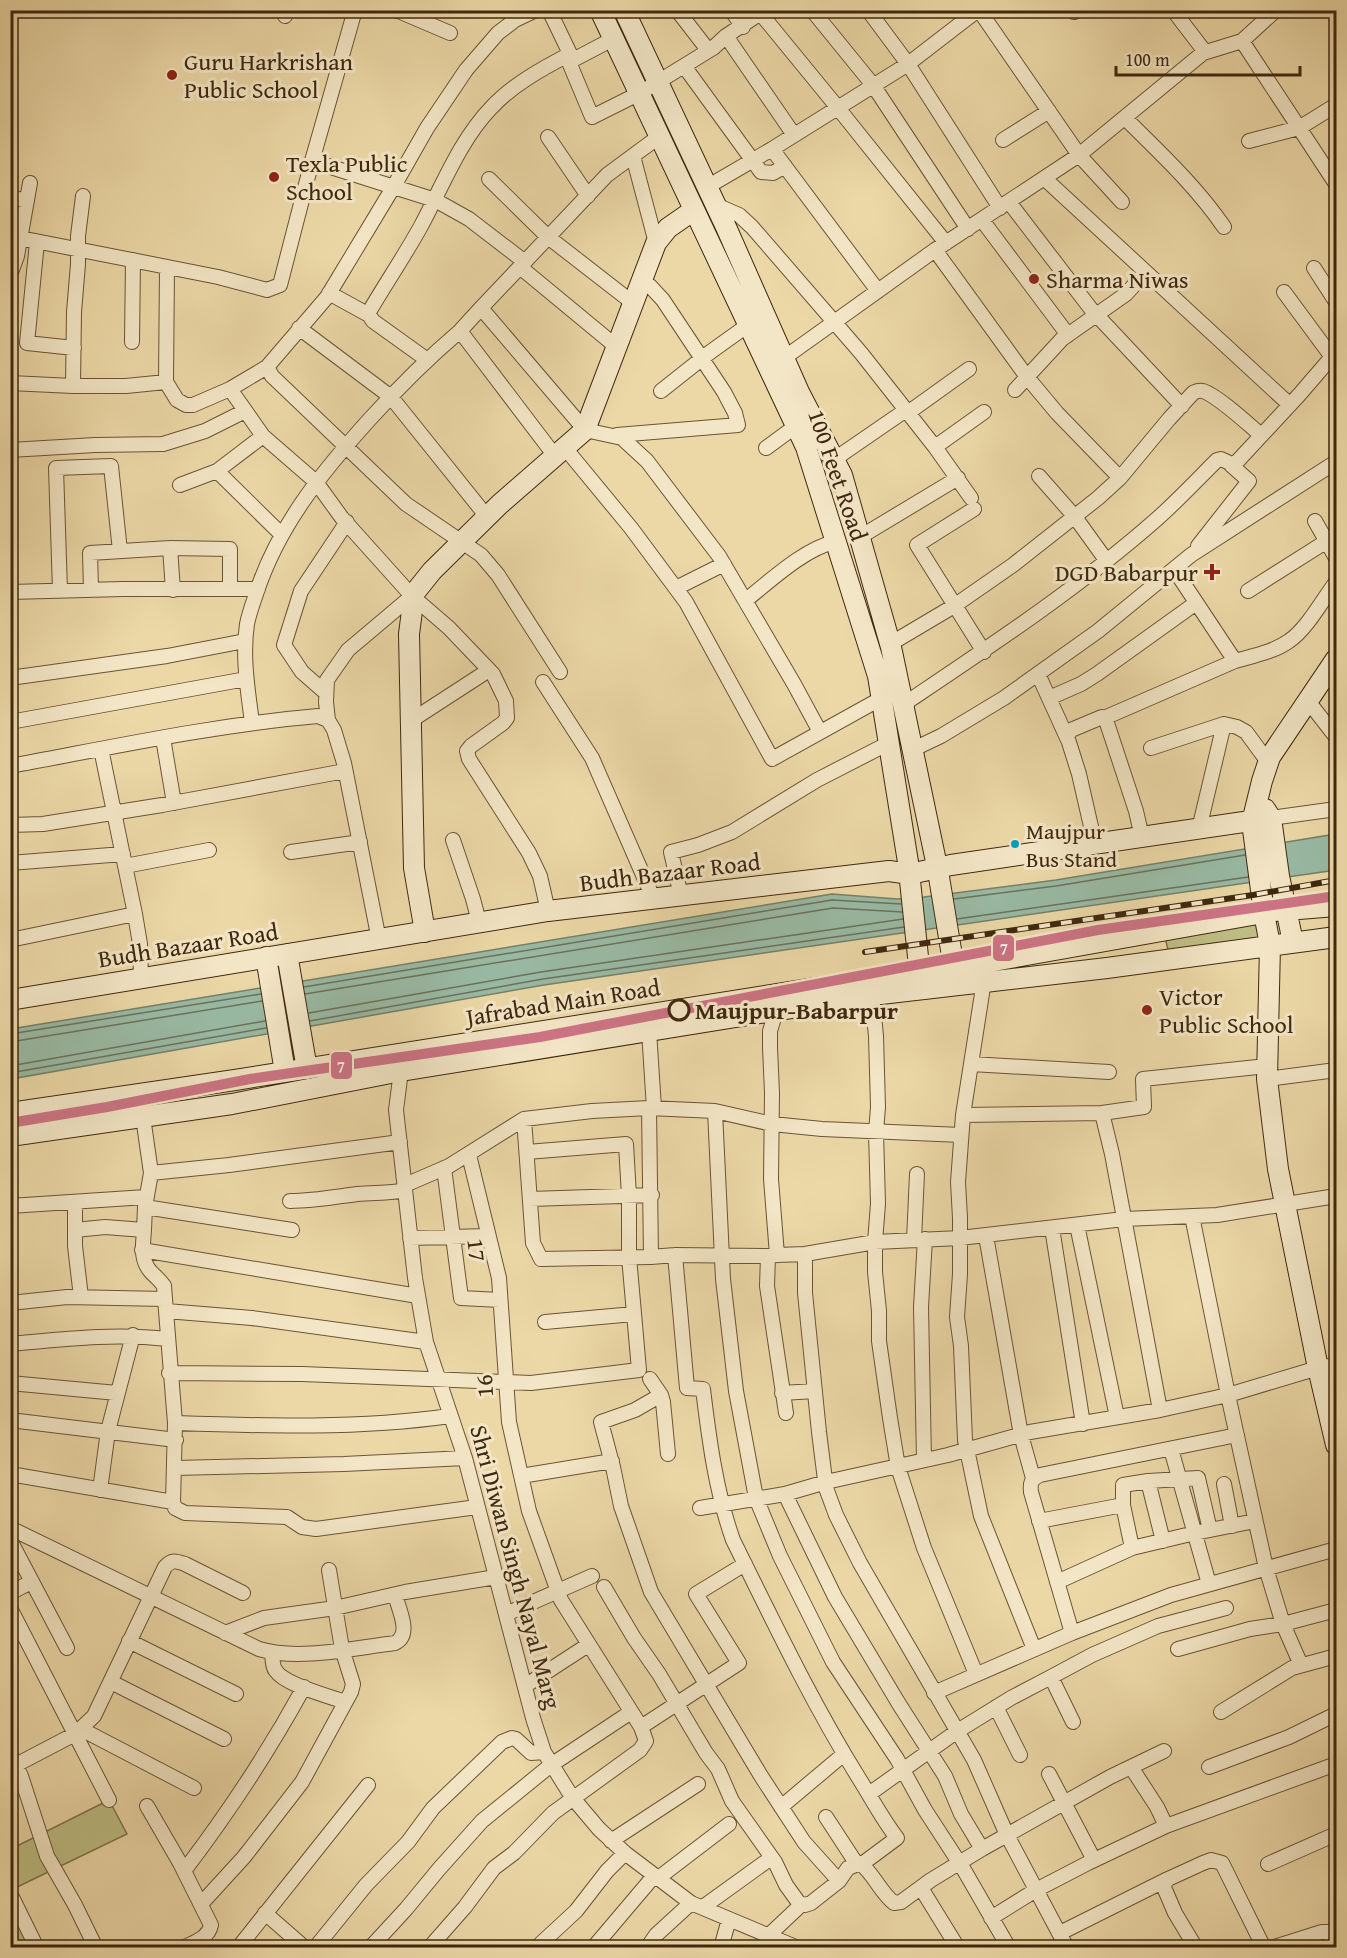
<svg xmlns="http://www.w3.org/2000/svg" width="1347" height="1958" viewBox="0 0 1347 1958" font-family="'Gentium Book Plus',serif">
  <rect width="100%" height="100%" fill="#ecd8a7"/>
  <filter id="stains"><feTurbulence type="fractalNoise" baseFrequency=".00333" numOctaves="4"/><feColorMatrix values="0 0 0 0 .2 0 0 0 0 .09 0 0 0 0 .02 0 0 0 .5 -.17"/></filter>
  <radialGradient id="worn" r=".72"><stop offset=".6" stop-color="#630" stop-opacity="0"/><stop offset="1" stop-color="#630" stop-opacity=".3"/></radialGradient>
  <!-- green -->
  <path fill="#bebd83" stroke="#7e724a" stroke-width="1.5" d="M1269,919L1262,957L1168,950L1165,937Z
    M109,1800L127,1834L11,1890V1849Z
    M11,1897L37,1947H11Z"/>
  <!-- water -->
  <path fill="#99baa5" stroke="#758069" stroke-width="1.5" d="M1336,834V870L544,985L11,1079V1029L832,894L897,899L924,897L1056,880Z"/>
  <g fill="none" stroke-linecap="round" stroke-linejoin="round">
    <!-- shore -->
    <path stroke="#6c715a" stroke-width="1.5" d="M954,899L1056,886L1245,855
      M957,919L1248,877
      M304,987L832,900L901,904
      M305,994L833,908L902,912
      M309,1013L541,972L903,919
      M310,1021L543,979L904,927
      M10,1034L261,994
      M10,1042L262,1001
      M10,1066L265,1021
      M10,1073L266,1028"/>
    <defs>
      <path id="street" d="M396,10L450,33
        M549,10L573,60
        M677,10L708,50
        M731,10L743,27
        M812,10L873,85L968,229
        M868,10L908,64L1000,208
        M979,10L1079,155L1122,202
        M1071,10L1074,12L1078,10
        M1173,10L1202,48L1203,53
        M761,14L838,108L946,243
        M285,16L287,10
        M726,36L794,135
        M613,39L569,62L592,117L640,93L713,48L726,36L765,10
        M1242,41L1336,184
        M684,66L761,172L773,173L785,166
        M1125,118C1160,153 1196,186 1224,227
        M548,137L588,196
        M1003,140L1049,111
        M1249,141L1299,128L1336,105
        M772,149L908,64L978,10
        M633,156L656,243
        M312,161L435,200L469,219L525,262
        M1044,178L1290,405
        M489,179L548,237L633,303
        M707,187L772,149L878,291
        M10,197L27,201
        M1009,202L1091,309L1182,406
        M716,205L739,215L752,227L861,353L935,447L971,498
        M982,220L1068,335
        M10,236L218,277L267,290L280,285L312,161L355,10
        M37,242L27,343L74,348
        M935,250L1027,377L1057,413L1120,478
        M167,267L166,382L177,400L186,405H193L230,389L267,367L327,297L394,186L427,128L466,70L498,33L515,20L536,10
        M520,267L618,348
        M1314,268L1336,302
        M10,275L17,256L30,183
        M1284,292L1332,357
        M329,293L369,315
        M481,308L607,175L653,141L661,138
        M299,328L391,397L488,518
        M460,331L481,308L585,430L622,438L647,461L719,556L794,684L820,732
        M132,342L133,260
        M784,358L935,250L1079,155L1203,53L1242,41L1276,10
        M426,359L373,321L369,315V312C386,283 405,255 421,226C442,187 460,140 491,108C512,85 543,68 570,54
        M267,367L272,376L406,504L481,555L498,575L560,672
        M10,383L73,386L74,312L78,264V236L83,196
        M73,386H126L166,382
        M230,389L263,436L316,482L342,518L412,596L449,628L493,674L506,701L507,718L503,723L471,746L467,751L469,759L529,853L540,876L548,911
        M1015,390L1062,339L1126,294L1145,273
        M661,391L709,353L748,325
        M909,412L969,369
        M617,435L738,425L735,413L724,392L663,300L650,286L642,282
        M935,447L984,412
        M565,448L631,528L686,602L772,759L882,698
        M766,448L796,426
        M10,450L95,445L163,444L205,431L245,411
        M835,461L842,454L906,410
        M217,471L281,534
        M1039,476L1075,517L1106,560
        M180,485L217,471L263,436
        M974,509L917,545L984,652
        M1315,521L1336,558
        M860,537L958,478
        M1198,546L1249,481L1231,465
        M170,548L173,590
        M1174,569L1235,661C1252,656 1274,652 1289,641C1307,629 1323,599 1336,582
        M676,588L724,564
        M91,589L90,553L170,548L230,549V589
        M60,591L56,468L111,466L120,551
        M1248,591L1327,541
        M10,592L123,589H258
        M746,600C770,581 805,548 835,542
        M890,644L954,606L1013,565L1098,498L1120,478L1169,419L1193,393C1197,391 1198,390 1203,391C1218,396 1248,424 1261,435
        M1038,674L1068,740
        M10,678L167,656L245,641
        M543,682L592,758L654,900
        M326,693L302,672L284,645L301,591L347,522
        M1049,698L1081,684L1097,674L1196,603
        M1308,701L1336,737
        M904,707L910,700C995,643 1081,586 1158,518C1178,500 1197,480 1217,460L1221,459L1234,465L1299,395L1336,352
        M1104,718L1235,661
        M412,720L489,670
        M10,722L246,679
        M252,723C248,690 242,658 247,624C249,614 253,603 256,594C278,526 322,472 369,420C398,388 427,359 460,331L555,456
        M163,738L174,803
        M912,747L920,746L941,736L1004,698L1098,631L1191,555L1336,462
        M1151,748L1224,724L1237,727L1246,732L1268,762
        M101,749L135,914L140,944L141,978
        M10,766C113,747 214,725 318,716L328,720
        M1271,818L1336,809
        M10,825L43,824L162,805L345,771
        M1199,829L1224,724
        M453,840L473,899L479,922
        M1095,844L1079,774L1067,736L1071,730L1102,717L1106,720L1136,811L1142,837
        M291,852L360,842
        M10,863L123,854
        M125,866L209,850
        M681,896L671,852L698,845L732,832L817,780L889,743
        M10,940L135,914
        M379,940L344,763L334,730L328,720L326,702L327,680L348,650L412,596
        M984,981L963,1115L958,1182L960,1218V1274L957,1317L961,1346L965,1440L981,1516L1034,1649
        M872,995L876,1036L878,1107L876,1132L878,1204L875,1242V1272L879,1311V1341L890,1418L898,1467L924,1548L976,1674
        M776,1011L770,1031V1047L772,1093L771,1179L777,1255L768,1256L767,1286L786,1413
        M649,1031L654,1108
        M971,1064L1109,1072
        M401,1071L396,1110L415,1278L426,1342L465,1458L533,1718L544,1752L572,1797L599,1829L625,1853L691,1903L798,1948
        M1267,1079L1336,1070
        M649,1108L651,1257
        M715,1111L723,1279L736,1391L756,1498L780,1556L833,1662L897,1759L925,1810L964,1870L1009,1948
        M1102,1113L1144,1107L1143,1079L1267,1066
        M963,1115L1102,1113L1112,1154L1160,1410
        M143,1117L151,1173L145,1207L144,1230
        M524,1119L533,1243L541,1259L651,1257L675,1255L768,1256
        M444,1168L461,1298L500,1300
        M151,1173L229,1165L400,1142
        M405,1185L449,1166L524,1119L592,1111L649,1108L715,1111L772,1124L822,1129L961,1135
        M530,1199L652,1195
        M290,1201C313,1201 334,1197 357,1194C373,1192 389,1194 405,1190
        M75,1202V1246L81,1297
        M10,1206L146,1197
        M145,1207L292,1230
        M1192,1216L1228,1395L1266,1568L1283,1624L1301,1665
        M1077,1225L1117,1417
        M1052,1228L1083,1424
        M75,1230L105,1227L144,1230C143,1245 140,1260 151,1272C156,1277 160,1280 164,1286L175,1423L173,1502L175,1508L185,1513L287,1517L302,1527L316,1529L477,1507
        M986,1236L1021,1435L1033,1478
        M410,1238L488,1236
        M914,1240L917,1174
        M142,1250L418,1296
        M805,1254V1293L819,1432L826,1488L836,1515L860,1563L974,1760L1007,1835L1067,1948
        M675,1255L687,1388L703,1389C709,1439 716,1492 733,1540C773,1621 812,1703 860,1780C872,1799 883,1820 897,1838L862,1864
        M777,1255L805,1254L875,1242L960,1238L1124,1219L1217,1215L1336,1196
        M10,1303L67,1297L165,1299
        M166,1311L252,1318L426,1342
        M545,1322L634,1314
        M10,1344C65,1339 113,1333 168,1339
        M169,1373L302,1374L531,1383L639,1370L629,1257V1196L626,1144L527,1152
        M650,1379L661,1395
        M10,1383L117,1393
        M782,1393L815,1391
        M10,1420L176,1440
        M175,1423C267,1426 359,1429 450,1416
        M1171,1449L1209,1584
        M668,1454L663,1402L661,1395L635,1410L601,1422L613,1467L621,1506L651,1592L761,1776L804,1842L839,1881
        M924,1460L921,1307L925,1239
        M175,1468L344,1464L465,1458
        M10,1474L173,1502
        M521,1476L612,1461
        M1224,1484L1232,1526
        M100,1490L108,1431L133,1335
        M785,1494L835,1597L899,1704L945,1776L961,1814L982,1849
        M1123,1505V1485L1148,1481
        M700,1508L785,1494L826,1482L948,1455L1030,1432L1160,1410L1228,1395L1318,1368L1336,1365
        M1039,1521L1123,1505L1132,1548L1195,1533L1255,1521
        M10,1528L259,1649C299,1661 353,1648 395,1643C412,1635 399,1610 395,1595
        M10,1540L67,1648
        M1163,1541L1148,1481L1198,1478L1210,1530
        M1057,1582L1132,1548
        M604,1587L634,1638L659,1674L706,1753L718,1769L732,1801L775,1862L786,1885L799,1903L805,1905L811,1903L839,1881L848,1868L860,1863C874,1874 880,1892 894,1903L901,1902L931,1880L982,1849L1110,1777L1164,1751
        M10,1593L31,1582
        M10,1608L109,1800
        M506,1614L592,1576
        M225,1633L264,1618L335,1608L405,1592L496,1577
        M1072,1633L1031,1492C1030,1483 1031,1479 1040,1475L1237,1435
        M129,1641L236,1694
        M1178,1649L1250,1629L1283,1624L1336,1610
        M272,1653C273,1659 272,1667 276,1671C285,1685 329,1696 345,1702
        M1051,1677L1073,1722
        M111,1682L224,1739
        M525,1686L588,1645
        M934,1693L1072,1633L1171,1595L1336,1549
        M996,1707L1020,1755
        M1221,1712L1292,1668L1336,1656
        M641,1727L739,1663L696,1594L745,1564
        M81,1729L194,1788
        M10,1754L21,1776L47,1856L75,1905L96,1948
        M1131,1767L1157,1807L1166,1826
        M1209,1767L1289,1737L1336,1714
        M10,1768L75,1734L94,1716L165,1567C172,1559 176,1561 185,1564L243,1593
        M1049,1774L1094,1860
        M869,1794L956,1732L1011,1698L1051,1677L1092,1655L1158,1626L1226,1608
        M147,1806L180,1863L211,1925C208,1939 194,1942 183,1948
        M781,1807L844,1754
        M826,1817L856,1863
        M611,1841L698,1784
        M1268,1864L1336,1834
        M184,1871C228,1813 269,1751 304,1687
        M657,1879L729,1824
        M921,1888L958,1948
        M10,1893L37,1948
        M201,1904L244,1857L302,1782L351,1692L353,1684L342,1649L329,1570
        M703,1907L764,1863
        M265,1913L305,1948
        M991,1918L1036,1890L1088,1863L1166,1826L1336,1764
        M1060,1933L1168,1879
        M238,1948L368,1785
        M315,1948L366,1885L408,1842L433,1808L502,1742L512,1738L516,1739L531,1753L544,1752
        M370,1948L406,1909L439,1869L482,1821L551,1765L631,1712
        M429,1948L465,1907L494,1868L514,1853L553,1813L640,1750L646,1741L641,1727L561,1600L529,1511L509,1422L499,1278L469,1155
        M536,1948L576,1911L607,1871L625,1853
        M593,1948L654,1876
        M647,1948L656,1935L691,1903
        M721,1948L729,1919
        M766,1948L769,1935L802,1904
        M1196,1948L1175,1913L1163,1885L1168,1879L1203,1863L1211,1860L1222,1863L1224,1867L1264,1948
        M1271,1948L1322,1932H1328L1336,1946"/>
      <path id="secondary" d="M600,10L806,447L878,676L908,862L921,985
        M624,10L726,227L799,392L842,475L891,647L938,871L954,968L953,981
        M1336,659L1270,757L1262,781L1252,822L1264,913L1270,945L1267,1079L1278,1169L1318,1368L1336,1445
        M1265,809L1271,818L1279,876L1293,942
        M425,932L414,868L409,634L413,603L412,596L432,571L500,504L585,430L656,243L668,228L694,210
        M287,954L307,1069
        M266,957L285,1072
        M10,1000L548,911L889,871L910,874L951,865L1271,818
        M10,1113L235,1080L884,977L920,974L1274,911L1336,906
        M10,1136L232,1104L401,1071L872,995L1107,968L1336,937"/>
    </defs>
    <!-- street casing -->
    <use href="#street" stroke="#6a5436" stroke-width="16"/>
    <!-- secondary casing -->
    <use href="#secondary" stroke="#3f2810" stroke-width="22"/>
    <!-- street -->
    <use href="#street" stroke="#f3e6c6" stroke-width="14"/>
    <!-- secondary -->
    <use href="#secondary" stroke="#f3e6c6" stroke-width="20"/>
    <defs>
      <path id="rail" d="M865,952L1253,895L1336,880"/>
    </defs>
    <!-- rail casing -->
    <use href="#rail" stroke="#3f2810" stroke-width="6"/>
    <!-- rail -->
    <use href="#rail" stroke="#f3e6c6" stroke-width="4" stroke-dasharray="11" stroke-linecap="butt"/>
    <defs>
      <path id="metro-1" d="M10,1123L107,1107L250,1079L540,1037L1098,930L1336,896"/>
    </defs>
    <!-- metro-1 casing -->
    <use href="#metro-1" stroke="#f3e6c6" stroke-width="15"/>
    <!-- metro-1 -->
    <use href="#metro-1" stroke="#cd7485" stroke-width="10"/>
  </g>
  <!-- markers -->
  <g fill="#8f2418" stroke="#f3e6c6" stroke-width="2">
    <circle cx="172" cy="75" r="6"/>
    <circle cx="274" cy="177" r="6"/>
    <circle cx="1034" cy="279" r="6"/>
    <path d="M1209 563h6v6h6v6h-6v6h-6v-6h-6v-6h6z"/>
    <circle cx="1147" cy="1010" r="6"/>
  </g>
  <circle fill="#069cbb" stroke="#f3e6c6" stroke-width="2" cx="1015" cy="844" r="5"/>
  <circle fill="#f3e6c6" stroke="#3f2810" stroke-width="3" cx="679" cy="1010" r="10"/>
  <g text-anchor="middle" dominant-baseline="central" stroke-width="6" stroke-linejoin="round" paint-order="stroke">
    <!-- bus labels -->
    <g font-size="22" fill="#3f2810" stroke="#f3e6c6" text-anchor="start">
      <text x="1026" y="831">Maujpur<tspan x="1026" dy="28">Bus Stand</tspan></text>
    </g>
    <!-- poi labels -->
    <g font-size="24" fill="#3f2810" stroke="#f3e6c6" text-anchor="start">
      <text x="184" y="61">Guru Harkrishan<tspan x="184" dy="28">Public School</tspan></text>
      <text x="286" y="163">Texla Public<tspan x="286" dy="28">School</tspan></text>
      <text x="1046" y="279">Sharma Niwas</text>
      <text x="1198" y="572" text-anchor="end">DGD Babarpur</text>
      <text x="1159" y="996">Victor<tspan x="1159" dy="28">Public School</tspan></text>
    </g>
    <!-- street labels -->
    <g font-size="24" fill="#3f2810" stroke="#f3e6c6">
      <text transform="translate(838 475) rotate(71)">100 Feet Road</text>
      <text transform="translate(670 872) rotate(-7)">Budh Bazaar Road</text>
      <text transform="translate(188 945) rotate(-9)">Budh Bazaar Road</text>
      <text transform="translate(563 1002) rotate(-9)">Jafrabad Main Road</text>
      <text transform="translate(477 1250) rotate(83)">17</text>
      <text transform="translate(484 1386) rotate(-94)">16</text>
      <text transform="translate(516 1567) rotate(75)">Shri Diwan Singh Nayal Marg</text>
    </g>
    <!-- stop labels -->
    <g font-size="24" font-weight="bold" fill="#3f2810" stroke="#f3e6c6" text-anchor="start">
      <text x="695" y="1010">Maujpur-Babarpur</text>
    </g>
  </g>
  <g stroke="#f3e6c6" stroke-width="2">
    <rect x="992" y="934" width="23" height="28" rx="6" fill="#cd7485"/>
    <rect x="330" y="1051" width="23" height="29" rx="6" fill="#cd7485"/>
  </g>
  <g font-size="16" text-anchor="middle" font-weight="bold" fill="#fff">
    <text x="1004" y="954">7</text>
    <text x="341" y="1072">7</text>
  </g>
  <!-- margin -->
  <rect width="1347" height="1958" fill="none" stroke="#ecd8a7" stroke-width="36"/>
  <rect x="12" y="12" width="1323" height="1934" fill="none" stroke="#3f2810" stroke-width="3"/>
  <rect x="18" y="18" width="1311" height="1922" fill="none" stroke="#3f2810" stroke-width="1.5"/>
  <!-- scale -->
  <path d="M1116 66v9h184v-9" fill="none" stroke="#3f2810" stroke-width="3"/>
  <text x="1125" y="66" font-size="18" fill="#3f2810" stroke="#f3e6c6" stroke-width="4.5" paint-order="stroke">100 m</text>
  <rect width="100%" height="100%" filter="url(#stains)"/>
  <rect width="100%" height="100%" fill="url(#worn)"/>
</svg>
